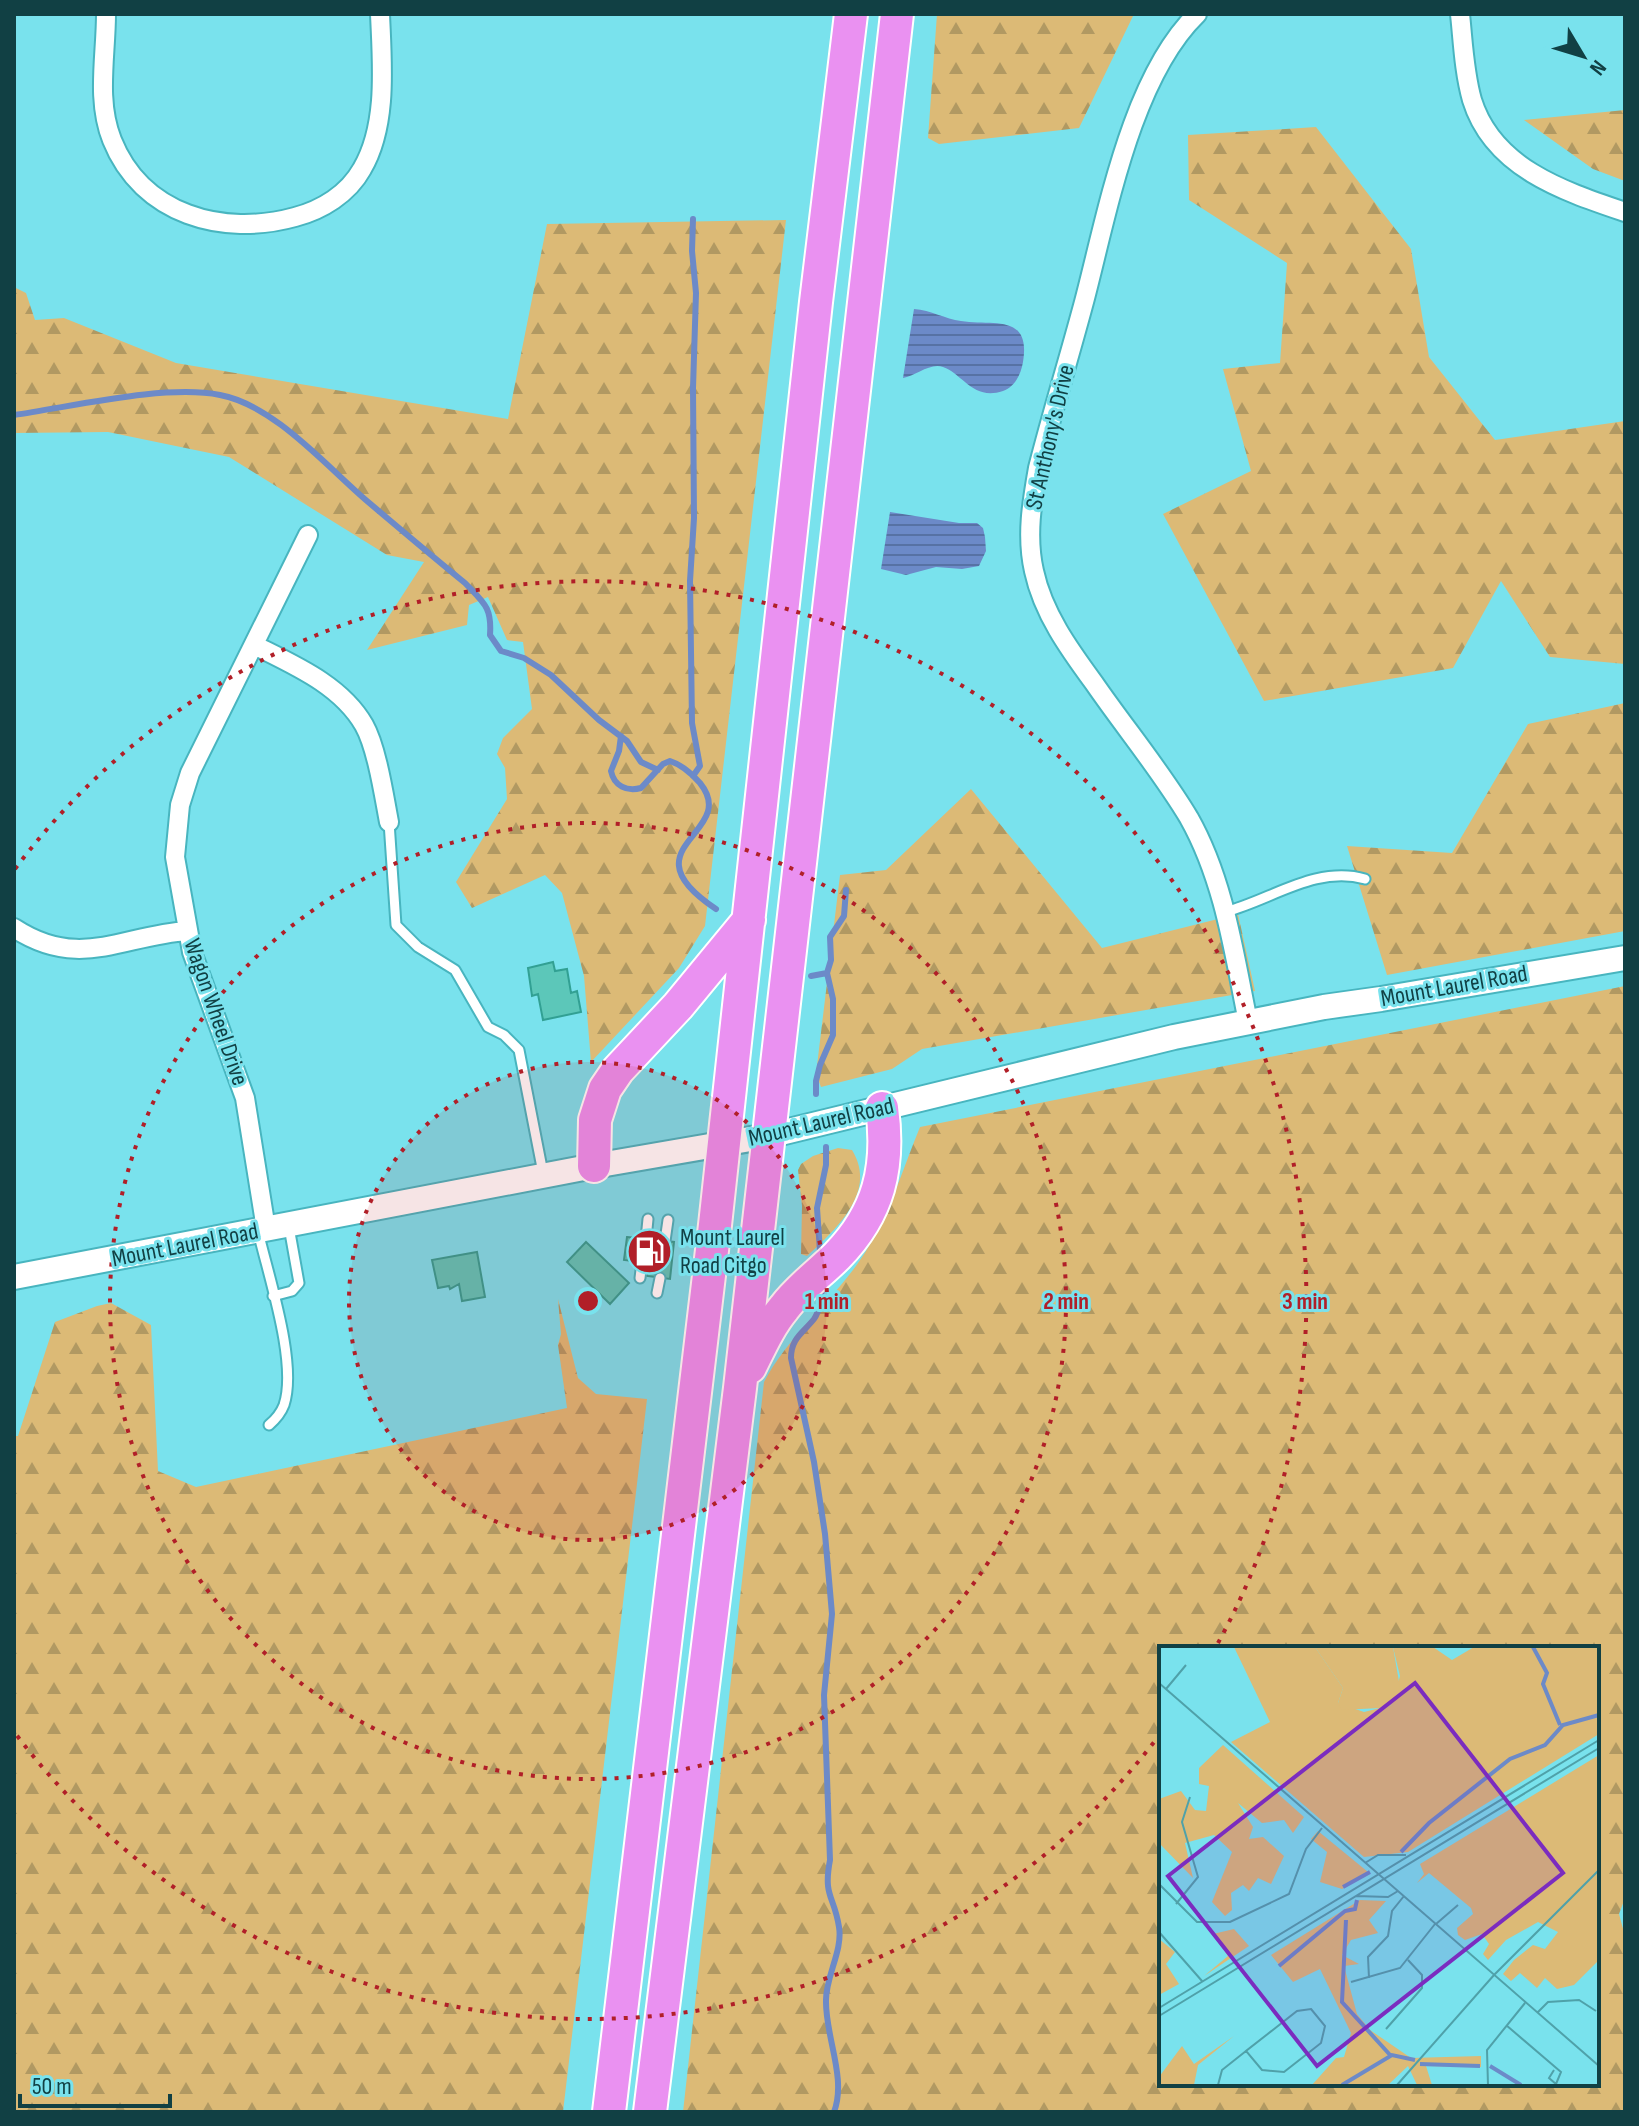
<svg xmlns="http://www.w3.org/2000/svg" width="1639" height="2126" viewBox="0 0 1639 2126" font-family="'Sofia Sans Condensed',sans-serif">
  <defs>
    <pattern id="forest-firs" width="22" height="20" patternUnits="userSpaceOnUse" patternTransform="scale(2)"><rect width="22" height="20" fill="#dcba76"/><path d="M5 1l3.5 6h-7zM16 11l3.5 6h-7z" fill="#b19962"/></pattern>
    <pattern id="water-rules" width="6" height="5" patternUnits="userSpaceOnUse" patternTransform="scale(2)"><rect width="6" height="5" fill="#6c8ac8"/><path d="M0 2.5h6" fill="none" stroke="#5772a4"/></pattern>
  </defs>
  <rect width="100%" height="100%" fill="#79e2ed"/>
  <!-- forest -->
  <path fill="url(#forest-firs)" fill-rule="evenodd" d="M937,14H1134L1079,128L939,144L928,138Z
    M1625,110V181L1593,169L1524,120Z
    M1316,127L1411,249L1429,357L1495,440L1625,421V664L1550,657L1501,581L1453,668L1264,701L1163,514L1251,471L1223,369L1280,363L1287,263L1189,200L1188,135Z
    M786,220L705,926L679,968L591,1062L584,976L562,893L545,875L472,908L456,882L507,799L505,768L497,754L503,738L532,709L523,642L507,640L488,597L469,605L467,625L367,650L424,562L387,555L229,457L108,432L14,433V287L26,293L35,320L64,318L176,363L508,419L547,224Z
    M1625,703V931L1387,975L1347,846L1452,853L1528,724Z
    M971,789L1102,948L1238,914L1255,991L922,1049L892,1069L821,1087L816,1074L840,875L886,870Z
    M1625,986V1898L1619,1914L1625,1936V2112H683L764,1382C791,1331 840,1296 869,1246C891,1209 904,1166 920,1127ZM1161,1648H1597V2084H1161Z
    M838,1148L852,1150C878,1192 836,1229 807,1256L801,1254L802,1206L798,1170L801,1164L813,1156Z
    M558,1299L578,1378L596,1394L647,1399L563,2112H14V1436H18L55,1322L97,1306L111,1303L151,1325L158,1471L196,1487L567,1408L558,1345L561,1334Z"/>
  <!-- water -->
  <path fill="url(#water-rules)" d="M914,309C931,310 945,319 961,321C993,326 1031,313 1023,362C1021,374 1015,387 1003,391C973,401 963,374 943,367C931,362 915,376 903,378Z
    M890,512L959,523H977L983,528L985,537L986,551L979,566L962,569L936,567L906,575L881,569Z"/>
  <g fill="none" stroke-linecap="round" stroke-linejoin="round">
    <!-- stream -->
    <path stroke="#6c8ac8" stroke-width="6" d="M14,415C71,407 165,384 220,395C274,405 326,466 367,501C399,528 432,556 465,583C484,603 492,607 490,635L501,651L524,658L551,675L599,720L627,741L641,762L658,770
      M621,736L619,751L611,771C614,786 627,792 641,788L663,764L670,761C682,765 692,774 700,783C741,834 622,846 716,909
      M693,776L700,766L692,723L690,581L694,518L693,388L696,293L692,251L693,219
      M811,976L827,973
      M816,1094V1081L820,1065L833,1035V999L827,973L831,960L830,937L844,916L846,890
      M820,1251L817,1208L826,1165V1147
      M822,1287C821,1297 820,1311 814,1319C803,1333 791,1338 791,1358L814,1462L825,1534L832,1614L824,1695L830,1860C823,1897 834,1895 839,1927C843,1950 826,1976 826,2000C825,2036 847,2078 834,2112"/>
  </g>
  <!-- building -->
  <path fill="#5cc7b9" stroke="#32a093" stroke-width="2" d="M553,962L555,971L567,969L571,993L577,991L581,1012L543,1020L538,994L532,996L528,968Z
    M627,1237L674,1242L670,1279L647,1276L648,1263L624,1260Z
    M586,1242L629,1283L610,1304L567,1262Z
    M477,1252L485,1297L462,1301L459,1284L450,1289L449,1286L438,1288L432,1260Z"/>
  <g fill="none" stroke-linecap="round" stroke-linejoin="round">
    <defs>
      <path id="lane" d="M389,822L396,925L418,947L455,970L488,1027L504,1035L519,1050L543,1173
        M1225,912C1271,900 1316,865 1365,879
        M258,1231C268,1275 298,1363 284,1405C281,1413 276,1419 269,1425
        M646,1239L648,1219
        M665,1241L668,1220
        M640,1278L642,1262
        M657,1293L660,1278
        M273,1296L292,1291L299,1283L289,1227"/>
      <path id="street" d="M106,14C106,56 96,100 112,140C142,215 223,237 295,217C322,210 348,194 362,169C388,125 382,63 380,14
        M1197,14C1131,78 1107,215 1084,302C1069,358 1052,413 1038,468C1032,502 1026,536 1034,571C1043,613 1069,649 1094,683C1125,728 1161,771 1189,818C1224,880 1234,953 1248,1022
        M1460,14C1463,42 1464,72 1472,100C1493,168 1563,191 1625,212
        M254,645C294,665 341,685 364,725C377,748 384,796 389,822
        M14,928C80,971 122,935 188,931
        M266,1229L245,1098L192,952L175,857L180,805L190,773L308,535"/>
      <path id="secondary" d="M14,1277L594,1166L768,1136L1174,1037L1324,1007L1381,999L1625,958"/>
      <path id="highway" d="M594,1166L595,1120L605,1089L618,1070L678,1006L749,920
        M750,1367C760,1347 769,1326 784,1308C799,1288 820,1273 837,1256C879,1213 890,1167 882,1108
        M609,2112L715,1225L816,302L851,14
        M650,2112L740,1388L897,14"/>
    </defs>
    <!-- lane casing -->
    <use href="#lane" stroke="#48b5bf" stroke-width="13"/>
    <!-- street casing -->
    <use href="#street" stroke="#48b5bf" stroke-width="22"/>
    <!-- secondary casing -->
    <use href="#secondary" stroke="#48b5bf" stroke-width="28"/>
    <!-- highway casing -->
    <use href="#highway" stroke="#fff" stroke-width="36"/>
    <!-- lane -->
    <use href="#lane" stroke="#fff" stroke-width="9"/>
    <!-- street -->
    <use href="#street" stroke="#fff" stroke-width="18"/>
    <!-- secondary -->
    <use href="#secondary" stroke="#fff" stroke-width="24"/>
    <!-- highway -->
    <use href="#highway" stroke="#ea91f1" stroke-width="32"/>
  </g>
  <!-- distance rings -->
  <circle cx="588" cy="1301" r="239" fill="#b11f28" fill-opacity=".12"/>
  <g fill="none" stroke="#b11f28" stroke-width="4" stroke-dasharray="4 8">
    <circle cx="588" cy="1301" r="239"/>
    <circle cx="588" cy="1301" r="478"/>
    <path d="M1161 1733A717 717 0 0 1 15 1733M15 869A717 717 0 0 1 1218 1643"/>
  </g>
  <!-- icons -->
  <defs>
    <symbol id="fuel-disc" viewBox="-11 -11 22 22"><circle r="9.5" fill="#b11f28" stroke="#79e2ed"/><path d="M-5.5-6h7V0h2V4h1.3V-2.5L3-4.5l.8-.8L6-3V5H2.5V1h-1V6h-7ZM-4.2-4.7v3.2H.2V-4.7Z" fill="#fff"/></symbol>
  </defs>
  <g fill-rule="evenodd">
    <use href="#fuel-disc" x="624" y="1226" width="51" height="51"/>
  </g>
  <g text-anchor="middle" dominant-baseline="central" stroke-width="6" stroke-linejoin="round" paint-order="stroke">
    <!-- street labels -->
    <g font-size="24" fill="#114044" stroke="#79e2ed">
      <text transform="translate(1050 437) rotate(-77)">St Anthony's Drive</text>
      <text transform="translate(1454 986) rotate(-10)">Mount Laurel Road</text>
      <text transform="translate(216 1012) rotate(71)">Wagon Wheel Drive</text>
      <text transform="translate(821 1122) rotate(-13)">Mount Laurel Road</text>
      <text transform="translate(185 1245) rotate(-11)">Mount Laurel Road</text>
    </g>
    <!-- poi labels -->
    <g font-size="24" fill="#114044" stroke="#79e2ed" text-anchor="start">
      <text x="680" y="1237">Mount Laurel<tspan x="680" dy="28">Road Citgo</tspan></text>
    </g>
  </g>
  <!-- overview -->
  <g transform="translate(1159 1646)">
    <rect width="440" height="440" fill="#79e2ed"/>
    <path d="M75,1H156L184,42L179,57L205,66L233,59L241,30L234,1H274L293,14L315,1H440V88L249,206L205,211L72,96L111,76ZM64,99L145,171L134,187L125,174L103,177L79,157L94,181L90,193L104,191L125,210L112,238L99,232L90,245L84,239L72,247L73,264L66,270L53,256L73,206L55,189L26,197L34,232L0,197V153L22,145L36,164L47,165L50,140L40,138V122ZM440,109V314L415,339L398,343L386,332L378,342L361,327L352,335L344,328L355,314L374,299L386,303L399,286L379,276L347,294L329,314L324,308L330,298L323,288L306,294L299,289L298,282L314,268L312,262L270,227L258,237L265,228L261,218ZM159,185L209,226L208,228L183,243L161,236L168,206L152,193ZM201,254L227,255L210,274L219,287L192,294L183,309L200,318L185,320L198,368L211,384L252,412L322,410V421L267,420L273,439H258L249,420L229,439H153L177,412L185,411L192,387L161,323L134,336L112,309ZM75,283L90,300L45,330L69,310L54,288ZM0,293L16,306L7,318L20,338L0,349ZM75,390L39,419L35,439H0V431L23,400L35,418Z" fill="#dcba76"/>
    <path d="M156,1H234L242,47L233,59L221,62L183,64L179,57L184,42Z" fill="#dcba76"/>
    <path fill="none" stroke="#6c8ac8" stroke-width="4" d="M374,1L388,27L384,38L401,79M242,206L270,177L351,113L386,99L404,79L440,69M184,241L211,226M187,274L183,356L232,410M120,320L186,265L196,263L198,254M261,418L321,420M331,420L362,439M183,439L233,409L256,414"/>
    <path fill="none" stroke="#4fa1a9" stroke-width="2" d="M0,37L440,420M7,43L27,19M206,217L219,209H247M0,238L38,276H71L130,248L147,203L163,182M197,250L229,251L239,245M17,258L39,231L23,176L31,151M277,278L299,259M0,286L43,335M210,332L209,311L229,290L233,265L245,250M192,336L241,322L276,278M0,362L440,94M152,363L166,380L162,397L125,426L103,424L87,405L138,365ZM379,366L389,356L420,354L437,365M0,370L440,102M347,379L402,426L397,438L390,432L395,424M227,383L263,342V329L249,314M59,439L63,424L87,405M238,439L335,329L440,224M329,439L328,404L366,357"/>
    <path fill="#7b2cbf" fill-opacity="0.15" stroke="#7b2cbf" stroke-width="4" d="M256,37L404,227L158,420L9,230Z"/>
    <rect width="440" height="440" fill="none" stroke="#114044" stroke-width="4"/>
  </g>
  <circle cx="588" cy="1301" r="12" fill="#b11f28" stroke="#79e2ed" stroke-width="4"/>
  <g font-size="24" text-anchor="middle" font-weight="bold" fill="#b11f28" stroke="#79e2ed" stroke-width="6" stroke-linejoin="round" paint-order="stroke">
    <text x="827" y="1309">1 min</text>
    <text x="1066" y="1309">2 min</text>
    <text x="1305" y="1309">3 min</text>
  </g>
  <!-- border -->
  <rect width="1639" height="2126" fill="none" stroke="#114044" stroke-width="32"/>
  <!-- north arrow -->
  <g transform="translate(1583 56) rotate(128)" stroke="#79e2ed" stroke-width="6" paint-order="stroke">
  <path d="M0-6L14 30L0 20L-14 30Z" fill="#114044"/>
  <text y="-12" font-size="22" font-weight="bold" text-anchor="middle" fill="#114044">N</text>
  </g>
  <!-- scale -->
  <path d="M20 2094v12h150v-12" fill="none" stroke="#114044" stroke-width="4"/>
  <text x="32" y="2094" font-size="24" fill="#114044" stroke="#79e2ed" stroke-width="6" paint-order="stroke">50 m</text>
</svg>
